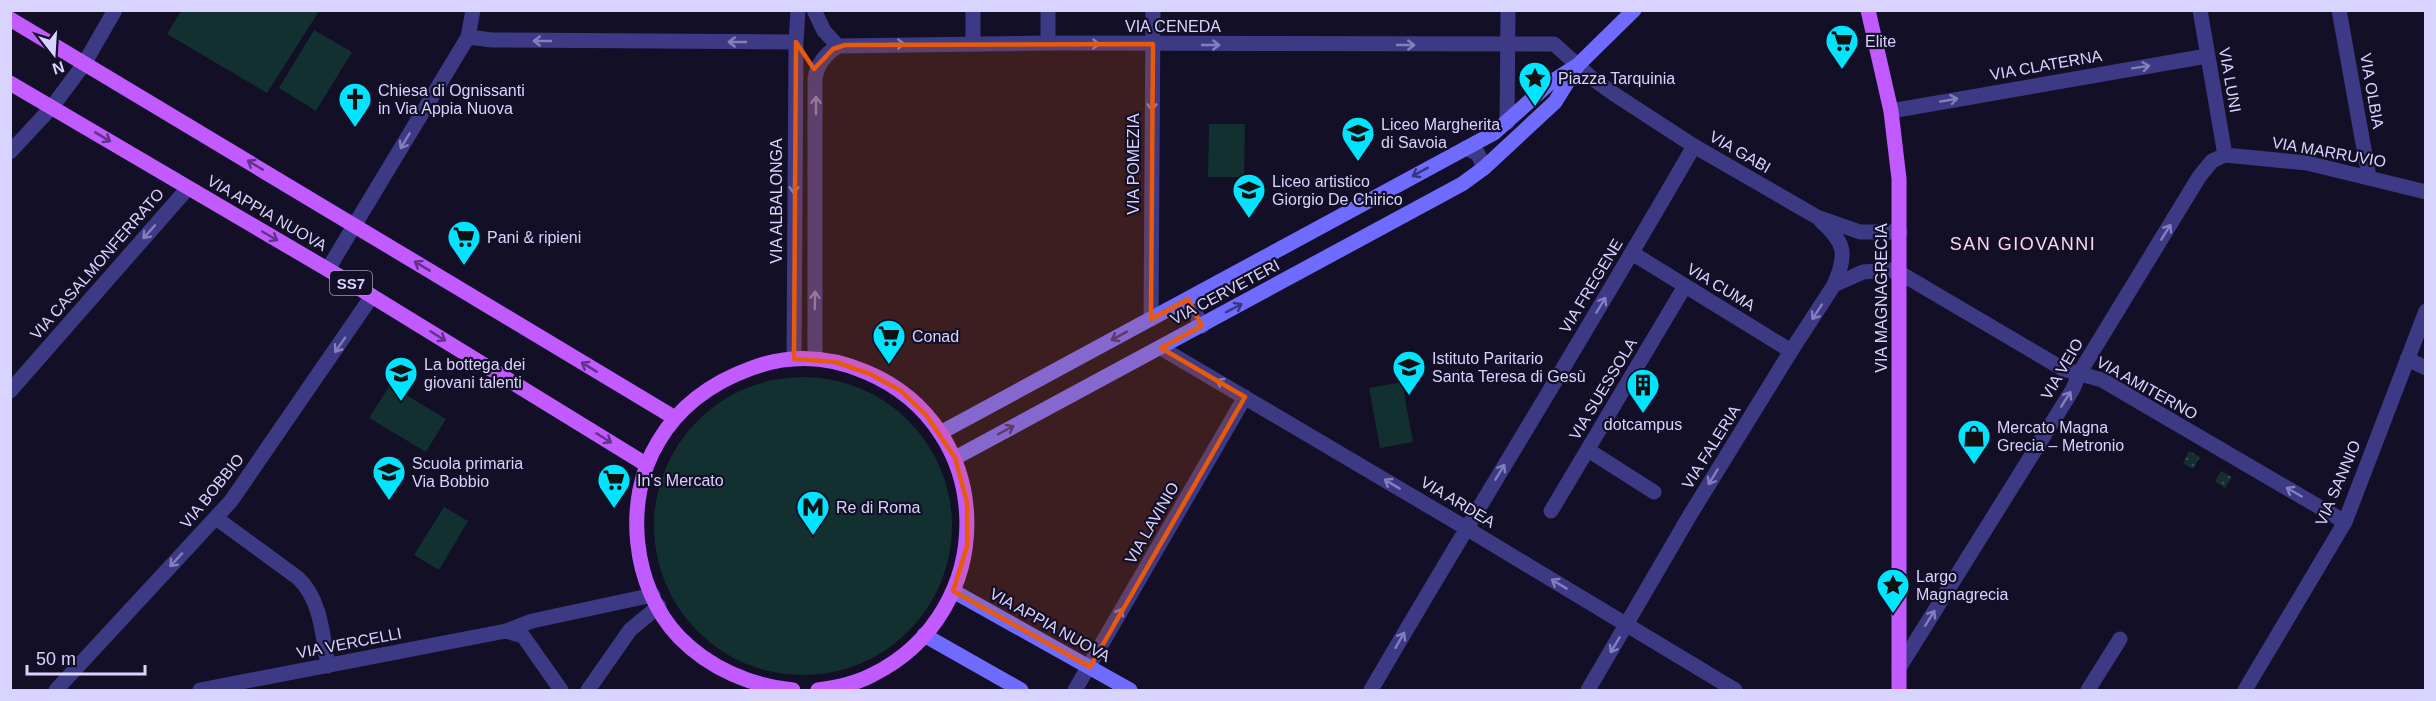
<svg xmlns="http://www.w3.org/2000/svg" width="2436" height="701" viewBox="0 0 2436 701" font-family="Helvetica,sans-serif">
  <defs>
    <pattern id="grass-dots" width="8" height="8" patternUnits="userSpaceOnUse" patternTransform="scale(1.5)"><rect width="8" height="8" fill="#12302f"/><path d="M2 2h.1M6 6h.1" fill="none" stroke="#344d4e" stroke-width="1.8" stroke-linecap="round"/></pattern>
  </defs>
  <rect width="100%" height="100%" fill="#130f26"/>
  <!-- grass -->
  <path fill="url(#grass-dots)" d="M2189,451L2200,457L2193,469L2183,463Z
    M2221,471L2232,477L2225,488L2215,482Z"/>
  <!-- park -->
  <path fill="#12302f" d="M181,11V10L319,11L267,93L167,34Z
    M314,30L352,52L316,111L279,88Z
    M1209,124H1245L1244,177H1208Z
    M654 526a149 149 0 1 1 298 0a149 149 0 1 1-298 0Z
    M1402,382L1413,442L1380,448L1369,388Z
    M390,385L446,419L426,452L369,418Z
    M444,507L468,521L439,570L414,555Z"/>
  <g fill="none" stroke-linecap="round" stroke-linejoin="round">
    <!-- minor -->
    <path stroke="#3d3a85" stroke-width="15" d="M814,10L824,31L838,46C825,54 817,64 815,79V358
      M2200,10L2225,155
      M2339,10L2369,177
      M468,37L492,40L796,42
      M1048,43V10
      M973,44V10
      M1891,111L2207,56
      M1507,123L1508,10
      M1466,148L1478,154L1484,168
      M10,152L52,107
      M1632,253L1791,351
      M328,269L468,37L473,10
      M1900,273L2063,369L2102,380L2345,522
      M1188,299L1202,326
      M1151,319L1153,10
      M1161,348L1466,528L1735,690
      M794,359L796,42L798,10
      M2407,359L2426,368
      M10,391L188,188
      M1588,450L1654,492
      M1551,511L1685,286
      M216,518L298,578C321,599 323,637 328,666
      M506,631L523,636L561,690
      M1899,668L2073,389L2080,372L2199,177L2212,161L2225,155L2307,163L2426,192
      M56,690L231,501L372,296
      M200,690L506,631L532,621L653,595
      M588,690L630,630L659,606
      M1075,690L1245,397
      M1371,690C1477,508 1589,329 1694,146
      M2088,690L2120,639
      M2245,690L2345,522L2426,311"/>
    <!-- tertiary -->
    <path stroke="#3d3a85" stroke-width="15" d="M838,46L1048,43L1554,44L1593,79L1614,94L1694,146L1817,217L1860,232H1900
      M52,107L84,64L115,10
      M1821,221C1846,243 1847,255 1834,285
      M1588,690L1690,515L1791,351L1834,285L1863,272L1890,270L1900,273"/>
    <!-- secondary -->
    <path stroke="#6f6bff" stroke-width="15" d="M940,433L1494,133L1551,82L1578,65
      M955,458L1462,184L1484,168L1555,102L1578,65L1634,10
      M953,591L1130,690
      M924,635L1021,690"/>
    <!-- primary -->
    <path stroke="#c25bff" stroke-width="15" d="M1868,10L1891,111L1899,179V690
      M10,19L675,418
      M10,83L344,279L647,465
      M793,690C751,686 709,668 679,637C632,588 623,500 658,442C679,406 713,382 752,368C790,354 829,356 866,372C999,428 1000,612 872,675C855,684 837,687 818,690"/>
  </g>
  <!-- one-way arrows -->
  <defs><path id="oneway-shaft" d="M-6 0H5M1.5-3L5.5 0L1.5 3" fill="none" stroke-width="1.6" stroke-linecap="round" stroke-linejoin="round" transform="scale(1.5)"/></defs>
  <g stroke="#837fbc">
    <use href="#oneway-shaft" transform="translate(542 41) rotate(-180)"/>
    <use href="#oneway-shaft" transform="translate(737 42) rotate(-180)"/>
    <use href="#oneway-shaft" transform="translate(896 44)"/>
    <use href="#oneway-shaft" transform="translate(1091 44) rotate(1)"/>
    <use href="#oneway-shaft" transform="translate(1211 45)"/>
    <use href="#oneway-shaft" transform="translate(1406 45)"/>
    <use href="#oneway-shaft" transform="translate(2141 67) rotate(-9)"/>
    <use href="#oneway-shaft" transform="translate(1949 100) rotate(-10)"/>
    <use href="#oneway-shaft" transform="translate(1152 102) rotate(90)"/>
    <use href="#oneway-shaft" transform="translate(816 105) rotate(-90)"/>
    <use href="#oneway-shaft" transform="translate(405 141) rotate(121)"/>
    <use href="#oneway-shaft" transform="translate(794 185) rotate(91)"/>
    <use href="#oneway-shaft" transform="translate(149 232) rotate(132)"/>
    <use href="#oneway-shaft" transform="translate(2166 232) rotate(-58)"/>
    <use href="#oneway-shaft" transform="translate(815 300) rotate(-89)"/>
    <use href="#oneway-shaft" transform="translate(1601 305) rotate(-59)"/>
    <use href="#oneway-shaft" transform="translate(1817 312) rotate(123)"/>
    <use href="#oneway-shaft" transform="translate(340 345) rotate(125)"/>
    <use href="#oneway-shaft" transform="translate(1224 384) rotate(-150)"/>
    <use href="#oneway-shaft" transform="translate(2066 399) rotate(-58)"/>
    <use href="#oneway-shaft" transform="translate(1500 472) rotate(-59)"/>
    <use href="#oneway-shaft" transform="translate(1713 477) rotate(121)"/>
    <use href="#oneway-shaft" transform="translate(1392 484) rotate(-149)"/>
    <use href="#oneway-shaft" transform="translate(2294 492) rotate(-150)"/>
    <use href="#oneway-shaft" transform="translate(176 560) rotate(133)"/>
    <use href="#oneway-shaft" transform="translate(1559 584) rotate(-149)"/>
    <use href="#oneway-shaft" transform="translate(1118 616) rotate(-61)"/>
    <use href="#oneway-shaft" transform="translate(1930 618) rotate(-58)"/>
    <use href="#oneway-shaft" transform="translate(1400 640) rotate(-60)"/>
    <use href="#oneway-shaft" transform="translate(1615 645) rotate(121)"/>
  </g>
  <g stroke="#623188">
    <use href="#oneway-shaft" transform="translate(103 137) rotate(31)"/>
    <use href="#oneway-shaft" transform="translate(255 165) rotate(-149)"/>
    <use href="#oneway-shaft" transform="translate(270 236) rotate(30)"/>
    <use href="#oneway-shaft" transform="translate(422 266) rotate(-149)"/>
    <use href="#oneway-shaft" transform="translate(438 336) rotate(32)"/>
    <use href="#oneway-shaft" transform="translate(589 367) rotate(-149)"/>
    <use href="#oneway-shaft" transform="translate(604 438) rotate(32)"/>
  </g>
  <g stroke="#38347d">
    <use href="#oneway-shaft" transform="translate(1420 172) rotate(151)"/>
    <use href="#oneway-shaft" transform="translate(1234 308) rotate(-28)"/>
    <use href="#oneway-shaft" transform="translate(1119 336) rotate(151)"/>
    <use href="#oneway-shaft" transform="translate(1006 430) rotate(-28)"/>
  </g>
  <!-- marked area -->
  <path fill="#e8590c" fill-opacity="0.2" stroke="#e8590c" stroke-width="4.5" stroke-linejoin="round" d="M796,42L814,69L833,49L845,45L1153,44L1151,319L1188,299L1202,326L1161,348L1245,397L1090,667L953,591L967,546V503L955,458L926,415L901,391L870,374L835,362L794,359Z"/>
  <!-- icons -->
  <defs>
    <symbol id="supermarket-pin" viewBox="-11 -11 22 30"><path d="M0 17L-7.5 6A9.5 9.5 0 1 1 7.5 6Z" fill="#00e5ff" stroke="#130f26"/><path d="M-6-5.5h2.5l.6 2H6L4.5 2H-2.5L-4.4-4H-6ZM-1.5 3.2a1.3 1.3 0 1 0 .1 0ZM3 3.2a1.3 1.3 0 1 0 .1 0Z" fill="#111"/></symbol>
    <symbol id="sight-pin" viewBox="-11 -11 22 30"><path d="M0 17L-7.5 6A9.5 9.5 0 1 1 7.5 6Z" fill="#00e5ff" stroke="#130f26"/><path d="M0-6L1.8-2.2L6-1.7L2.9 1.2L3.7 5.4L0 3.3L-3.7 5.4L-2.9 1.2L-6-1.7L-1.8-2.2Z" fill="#111"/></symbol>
    <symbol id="church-pin" viewBox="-11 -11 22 30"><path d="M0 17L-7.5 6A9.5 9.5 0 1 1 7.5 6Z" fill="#00e5ff" stroke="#130f26"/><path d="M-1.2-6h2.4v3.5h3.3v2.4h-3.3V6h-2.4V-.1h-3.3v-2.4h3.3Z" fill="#111"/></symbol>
    <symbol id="school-pin" viewBox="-11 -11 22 30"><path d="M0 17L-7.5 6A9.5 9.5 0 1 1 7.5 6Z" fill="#00e5ff" stroke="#130f26"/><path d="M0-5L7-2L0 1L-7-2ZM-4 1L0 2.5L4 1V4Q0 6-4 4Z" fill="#111"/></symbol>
    <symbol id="building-pin" viewBox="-11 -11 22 30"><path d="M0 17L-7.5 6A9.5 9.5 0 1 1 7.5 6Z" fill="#00e5ff" stroke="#130f26"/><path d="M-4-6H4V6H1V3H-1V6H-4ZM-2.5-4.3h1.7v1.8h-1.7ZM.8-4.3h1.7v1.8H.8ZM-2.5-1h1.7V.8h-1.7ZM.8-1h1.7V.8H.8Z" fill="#111"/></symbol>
    <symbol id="shop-pin" viewBox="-11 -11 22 30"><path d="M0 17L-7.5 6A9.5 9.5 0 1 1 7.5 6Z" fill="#00e5ff" stroke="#130f26"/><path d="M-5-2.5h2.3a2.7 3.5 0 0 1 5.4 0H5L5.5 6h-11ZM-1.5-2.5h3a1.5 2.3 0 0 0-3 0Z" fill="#111"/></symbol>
    <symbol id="metro-pin" viewBox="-11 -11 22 30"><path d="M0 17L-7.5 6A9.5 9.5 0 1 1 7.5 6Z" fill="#00e5ff" stroke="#130f26"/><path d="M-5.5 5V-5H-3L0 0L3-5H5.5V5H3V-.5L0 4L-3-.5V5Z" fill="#111"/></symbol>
  </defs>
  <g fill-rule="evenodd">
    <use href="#supermarket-pin" x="1823" y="22" width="38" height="52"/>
    <use href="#sight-pin" x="1516" y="59" width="38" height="52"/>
    <use href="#church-pin" x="336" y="80" width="38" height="52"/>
    <use href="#school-pin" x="1339" y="114" width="38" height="52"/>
    <use href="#school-pin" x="1230" y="171" width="38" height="52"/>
    <use href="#supermarket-pin" x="445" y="218" width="38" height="52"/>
    <use href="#supermarket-pin" x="870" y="317" width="38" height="52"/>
    <use href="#school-pin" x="1390" y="348" width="38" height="52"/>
    <use href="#school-pin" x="382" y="354" width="38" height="52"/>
    <use href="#building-pin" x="1624" y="366" width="38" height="52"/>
    <use href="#shop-pin" x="1955" y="417" width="38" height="52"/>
    <use href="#school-pin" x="370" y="453" width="38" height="52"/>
    <use href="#supermarket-pin" x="595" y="461" width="38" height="52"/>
    <use href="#metro-pin" x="794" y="488" width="38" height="52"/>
    <use href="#sight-pin" x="1874" y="566" width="38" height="52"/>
  </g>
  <g text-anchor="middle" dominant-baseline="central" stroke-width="4.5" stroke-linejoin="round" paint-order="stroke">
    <!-- shield labels -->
    <rect fill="#130f26" stroke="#9e99be" stroke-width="1.5" x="330" y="271" width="42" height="24" rx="4.5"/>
    <g font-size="15" font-weight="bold" fill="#d9d4ff">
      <text x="351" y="283">SS7</text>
    </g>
    <!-- street labels -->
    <g font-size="16" fill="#d9d4ff" stroke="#130f26">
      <text x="1173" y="26">VIA CENEDA</text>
      <text transform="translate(2046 65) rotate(-10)">VIA CLATERNA</text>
      <text transform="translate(2230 80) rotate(80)">VIA LUNI</text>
      <text transform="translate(2372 91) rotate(80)">VIA OLBIA</text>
      <text transform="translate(1740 152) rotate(30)">VIA GABI</text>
      <text transform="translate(2329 152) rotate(10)">VIA MARRUVIO</text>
      <text transform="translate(1133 164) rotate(-90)">VIA POMEZIA</text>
      <text transform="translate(776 201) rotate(-90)">VIA ALBALONGA</text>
      <text transform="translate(267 213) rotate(30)">VIA APPIA NUOVA</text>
      <text transform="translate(97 264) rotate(-49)">VIA CASALMONFERRATO</text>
      <text transform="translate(1591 286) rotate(-59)">VIA FREGENE</text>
      <text transform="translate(1721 287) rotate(31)">VIA CUMA</text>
      <text transform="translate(1225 292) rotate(-28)">VIA CERVETERI</text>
      <text transform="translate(1881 298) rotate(-90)">VIA MAGNAGRECIA</text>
      <text transform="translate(2062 369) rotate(-60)">VIA VEIO</text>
      <text transform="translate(2147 388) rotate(29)">VIA AMITERNO</text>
      <text transform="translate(1603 389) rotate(-59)">VIA SUESSOLA</text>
      <text transform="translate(1711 447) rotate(-58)">VIA FALERIA</text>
      <text transform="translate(2338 483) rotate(-67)">VIA SANNIO</text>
      <text transform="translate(212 491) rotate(-51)">VIA BOBBIO</text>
      <text transform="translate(1458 502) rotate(31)">VIA ARDEA</text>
      <text transform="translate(1152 523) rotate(-60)">VIA LAVINIO</text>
      <text transform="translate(1050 625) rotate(29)">VIA APPIA NUOVA</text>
      <text transform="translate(349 643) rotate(-11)">VIA VERCELLI</text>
    </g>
    <!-- poi labels -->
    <g font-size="16" fill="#d9d4ff" stroke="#130f26" text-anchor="start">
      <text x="1865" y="41">Elite</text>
      <text x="1558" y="78">Piazza Tarquinia</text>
      <text x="378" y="90">Chiesa di Ognissanti<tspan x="378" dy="18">in Via Appia Nuova</tspan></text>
      <text x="1381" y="124">Liceo Margherita<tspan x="1381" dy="18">di Savoia</tspan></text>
      <text x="1272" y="181">Liceo artistico<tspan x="1272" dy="18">Giorgio De Chirico</tspan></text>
      <text x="487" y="237">Pani &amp; ripieni</text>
      <text x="912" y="336">Conad</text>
      <text x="1432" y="358">Istituto Paritario<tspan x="1432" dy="18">Santa Teresa di Gesù</tspan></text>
      <text x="424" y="364">La bottega dei<tspan x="424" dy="18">giovani talenti</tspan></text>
      <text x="1643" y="424" text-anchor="middle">dotcampus</text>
      <text x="1997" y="427">Mercato Magna<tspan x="1997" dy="18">Grecia – Metronio</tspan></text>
      <text x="412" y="463">Scuola primaria<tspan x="412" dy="18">Via Bobbio</tspan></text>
      <text x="637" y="480">In's Mercato</text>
      <text x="836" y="507">Re di Roma</text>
      <text x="1916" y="576">Largo<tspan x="1916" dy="18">Magnagrecia</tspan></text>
    </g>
    <!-- neighbourhood labels -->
    <g font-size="18" letter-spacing="1.5" fill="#ffd6f0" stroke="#130f26">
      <text x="2023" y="244">SAN GIOVANNI</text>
    </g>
  </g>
  <!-- border -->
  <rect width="2436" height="701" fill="none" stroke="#d9d4ff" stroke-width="24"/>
  <!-- north arrow -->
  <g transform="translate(54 54) rotate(163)" stroke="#130f26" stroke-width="4.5" paint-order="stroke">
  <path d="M0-4.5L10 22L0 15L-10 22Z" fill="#d9d4ff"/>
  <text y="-9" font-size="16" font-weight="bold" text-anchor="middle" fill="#d9d4ff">N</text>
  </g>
  <!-- scale -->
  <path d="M27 665v9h118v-9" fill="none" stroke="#d9d4ff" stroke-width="3"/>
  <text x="36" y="665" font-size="18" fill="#d9d4ff" stroke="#130f26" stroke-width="4.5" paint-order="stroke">50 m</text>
</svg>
